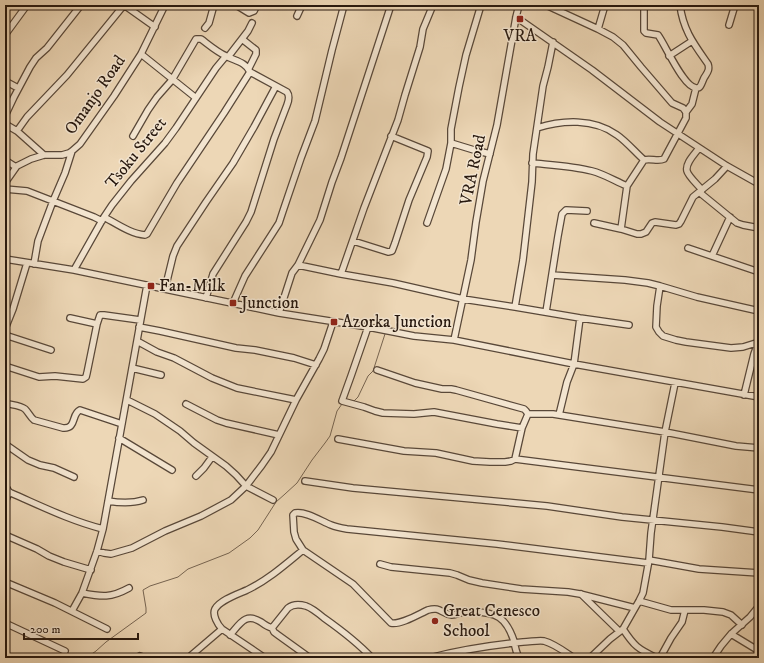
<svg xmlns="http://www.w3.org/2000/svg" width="764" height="663" viewBox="0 0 764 663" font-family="'IM FELL DW Pica',serif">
  <rect width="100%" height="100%" fill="#edd7b6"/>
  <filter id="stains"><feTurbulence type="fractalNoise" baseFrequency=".005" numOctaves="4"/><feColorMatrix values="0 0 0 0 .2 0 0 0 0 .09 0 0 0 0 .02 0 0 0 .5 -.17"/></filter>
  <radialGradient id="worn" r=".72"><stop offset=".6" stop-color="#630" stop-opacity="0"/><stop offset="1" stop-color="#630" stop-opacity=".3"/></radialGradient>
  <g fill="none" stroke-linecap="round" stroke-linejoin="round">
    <!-- stream -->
    <path stroke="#766451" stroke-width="1" d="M351,401H354L358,397L368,376L373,371L385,334
      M86,658L96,651L106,642L146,613V608L143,590L150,586L178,577L188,569L229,553L250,538L258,530L276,502L285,494L297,483L312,460L325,443L330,436L337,411L342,404"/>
    <defs>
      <path id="minor" d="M124,5L155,27
        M236,5L249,13L254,11L257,5
        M546,5L598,29L613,37L623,45L641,67L672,103L683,108L686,112V118L664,159C658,162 651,158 644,160L627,186L621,229
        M644,5V31L646,33L658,35C665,44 684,89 697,88C701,88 702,82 704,78C707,73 710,70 708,64C694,44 683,30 680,5
        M297,16L302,5
        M516,17L592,70L660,122L727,166L759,184
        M729,25L735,5
        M205,28L209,23L214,5
        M598,29L605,5
        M5,35L27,5
        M242,39L256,50V54L249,68
        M141,54L196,98
        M669,56L692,41
        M228,57L248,31L252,23
        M5,81L18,88
        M686,112L692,104L696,88
        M5,116L14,97L30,67L36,58L47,48L81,5
        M5,124L17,131L44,155
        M537,128C562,120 594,118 617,135C627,142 635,152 644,160
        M17,131L27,117L67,75L124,5
        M133,136L148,110L157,97L172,80L196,39H201C209,45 217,52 226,56C235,61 246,62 250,72L287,92C290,96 289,100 287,105L274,139L251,212L246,222L213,274L206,298
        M451,143L474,150L490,154
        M699,148C695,154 685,163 687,171C688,176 698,185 702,190
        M5,160L16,167
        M532,163C552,165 573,166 592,171C604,174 615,181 627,186
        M5,183L17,166L31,159L44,155H62L69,153L72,151L80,144L114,96L141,54L165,5
        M5,189L27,191L94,217L102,221
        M699,192L737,223L743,225L759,228
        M104,217C117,224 131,234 145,235L147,234L177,183L224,113L250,72
        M427,223L446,169L451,143V129L459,87L466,55L481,5
        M594,223L621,229L637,234H641L646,232L652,223L655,222L676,225L679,224L681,221L693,197L715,179L727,166
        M353,241L388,252L392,251L395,243L409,200L427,157L428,151L391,136
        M688,248L759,272
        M712,256L730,217
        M5,259L74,270L279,313L368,327L414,336L454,340L574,364L759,397
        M34,264L38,241L53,201L65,173L72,151
        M298,265L341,274L393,283L463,299L515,307L580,318L629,325
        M74,270L104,217L112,205L131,181L165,143L176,128L216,68L226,56
        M341,274L364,208L398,120L405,95L420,47L423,29L433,5
        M552,275L625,280L648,283L660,286L697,297L759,311
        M660,286L657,306L656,327L659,332L663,336L676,340L686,342L731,348L743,347L759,342
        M165,289L173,256L177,246L206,202L233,163L254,127L276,86
        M233,303L245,276L272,234L279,223L283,211L301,158L315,121L332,50L344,5
        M515,307L523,260L532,182L533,154L543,86L548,67L553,42
        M546,312L558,236L562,214L566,210L587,211
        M279,313L292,273L298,265L320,220L332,182L341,158L391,5
        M70,318L97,324
        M139,327L160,331L236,348L255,350L294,358L316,365
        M368,327L351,376L342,401L364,407L375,411L383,413L414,414L434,412L497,424L522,428
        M5,329L13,309L27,263
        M5,335L51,350
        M454,340L471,260L476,222L483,181L497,125L516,17L519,5
        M137,341L157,352L174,358L212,378L237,388L296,400
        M5,366L39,377L55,376L83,379L86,377L87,373L97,324L100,315H104L140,320
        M132,368L161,375
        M377,370L415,383L442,389H451L456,390L524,409L526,411L528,414H553L665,432L736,446L759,448
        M744,395L754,354L759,341
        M127,400L155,414L180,431L194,443L226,466L236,475L246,486L273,500
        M5,403C11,405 20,405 25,409C29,413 30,417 34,420L63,428C77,429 71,414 80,410L122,424
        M186,404L217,420L226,423L279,435
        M559,415L567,382L574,364L580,318
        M119,438L172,470
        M338,439L404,451L436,453L473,461L490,462H505L511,461L515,459L759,490
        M5,444L28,460L40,465L54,468L74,477
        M515,459L522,428L528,414
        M196,476L204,468L212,457
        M305,481L353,488L547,506L622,517L722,527L759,532
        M5,485L9,492L11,493C41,506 71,521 103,529
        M108,501C120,503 131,504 143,500
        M5,503L9,492
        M5,535L37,549L49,556L64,562L91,570
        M97,551L104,553L111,554L132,548L165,531L201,516L231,500L246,486L262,465L271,452L296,400L319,359L324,349L333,322
        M649,560L699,569L759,573
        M380,564L391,567L450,573L457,575L469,580L482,583L521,589L568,592L580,594L635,608
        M5,582L55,603L107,629
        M82,593C102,597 111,598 129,588
        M581,594L619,631
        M639,601L671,610H704L723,612L731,615L742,625
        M72,611L82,593L97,551L103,529L147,285
        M5,623L65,651
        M272,628L274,632L278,635L310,658
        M623,629C634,646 638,649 657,658
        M731,634L759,651
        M230,635C240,624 245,612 261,622C265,625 268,627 272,628L288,608C293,604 299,604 306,606C312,608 318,613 324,618C341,630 358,643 372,658
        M140,656L145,658
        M188,658L222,629
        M265,658L222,629C218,625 212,615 215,609C220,600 238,594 247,590C268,580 286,564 303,550
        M429,658C460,650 492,645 523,642C530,642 538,640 544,641C555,644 565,652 574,658
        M519,658C516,652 515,647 514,641C506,617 496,612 473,612C470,612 466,612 463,612C459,613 456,615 452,615C441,614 441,606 428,610C419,614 401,625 391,623L353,584L303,550L296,539L294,532L293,515L295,513C306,511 321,521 331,525C336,527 341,528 347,529L497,544L648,563
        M590,658L610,639L623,629L639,601L643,593L649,560L651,533L665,432L675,383
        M660,658L671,638L682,622L685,610
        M713,658L721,646L731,634L750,617L759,606"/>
    </defs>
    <!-- minor casing -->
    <use href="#minor" stroke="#594839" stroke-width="8"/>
    <!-- minor -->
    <use href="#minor" stroke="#f3e5d0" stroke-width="5.5"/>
  </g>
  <!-- markers -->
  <g fill="#8f2418" stroke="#f3e5d0" stroke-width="1.5">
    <rect x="516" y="15" width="8" height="8" rx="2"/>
    <rect x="147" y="282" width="8" height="8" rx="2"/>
    <rect x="229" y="299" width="8" height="8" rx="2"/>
    <rect x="330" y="318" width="8" height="8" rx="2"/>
    <circle cx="435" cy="621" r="4"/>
  </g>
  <g text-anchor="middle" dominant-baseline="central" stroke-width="3" stroke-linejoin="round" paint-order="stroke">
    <!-- poi labels -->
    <g font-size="17" fill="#28190f" stroke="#f3e5d0" text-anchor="start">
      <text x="520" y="36" text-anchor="middle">VRA</text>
      <text x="159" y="286">Fan-Milk</text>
      <text x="241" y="303">Junction</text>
      <text x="342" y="322">Azorka Junction</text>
      <text x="443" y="611">Great Cenesco<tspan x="443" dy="20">School</tspan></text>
    </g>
    <!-- street labels -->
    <g font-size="17" fill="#28190f" stroke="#f3e5d0">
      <text transform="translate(95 95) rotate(-55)">Omanjo Road</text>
      <text transform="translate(136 153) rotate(-51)">Tsoku Street</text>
      <text transform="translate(473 170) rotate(-78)">VRA Road</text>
    </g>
  </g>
  <!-- margin -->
  <rect width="764" height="663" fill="none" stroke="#edd7b6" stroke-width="20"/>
  <rect x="6" y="6" width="752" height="651" fill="none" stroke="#28190f" stroke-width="2"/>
  <rect x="10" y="10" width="744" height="643" fill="none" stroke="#28190f"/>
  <!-- scale -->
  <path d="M24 633v6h114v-6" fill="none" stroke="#28190f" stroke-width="2"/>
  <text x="30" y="633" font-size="12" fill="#28190f" stroke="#f3e5d0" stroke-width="3" paint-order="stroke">200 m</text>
  <rect width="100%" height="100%" filter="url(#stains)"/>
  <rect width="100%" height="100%" fill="url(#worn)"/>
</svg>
